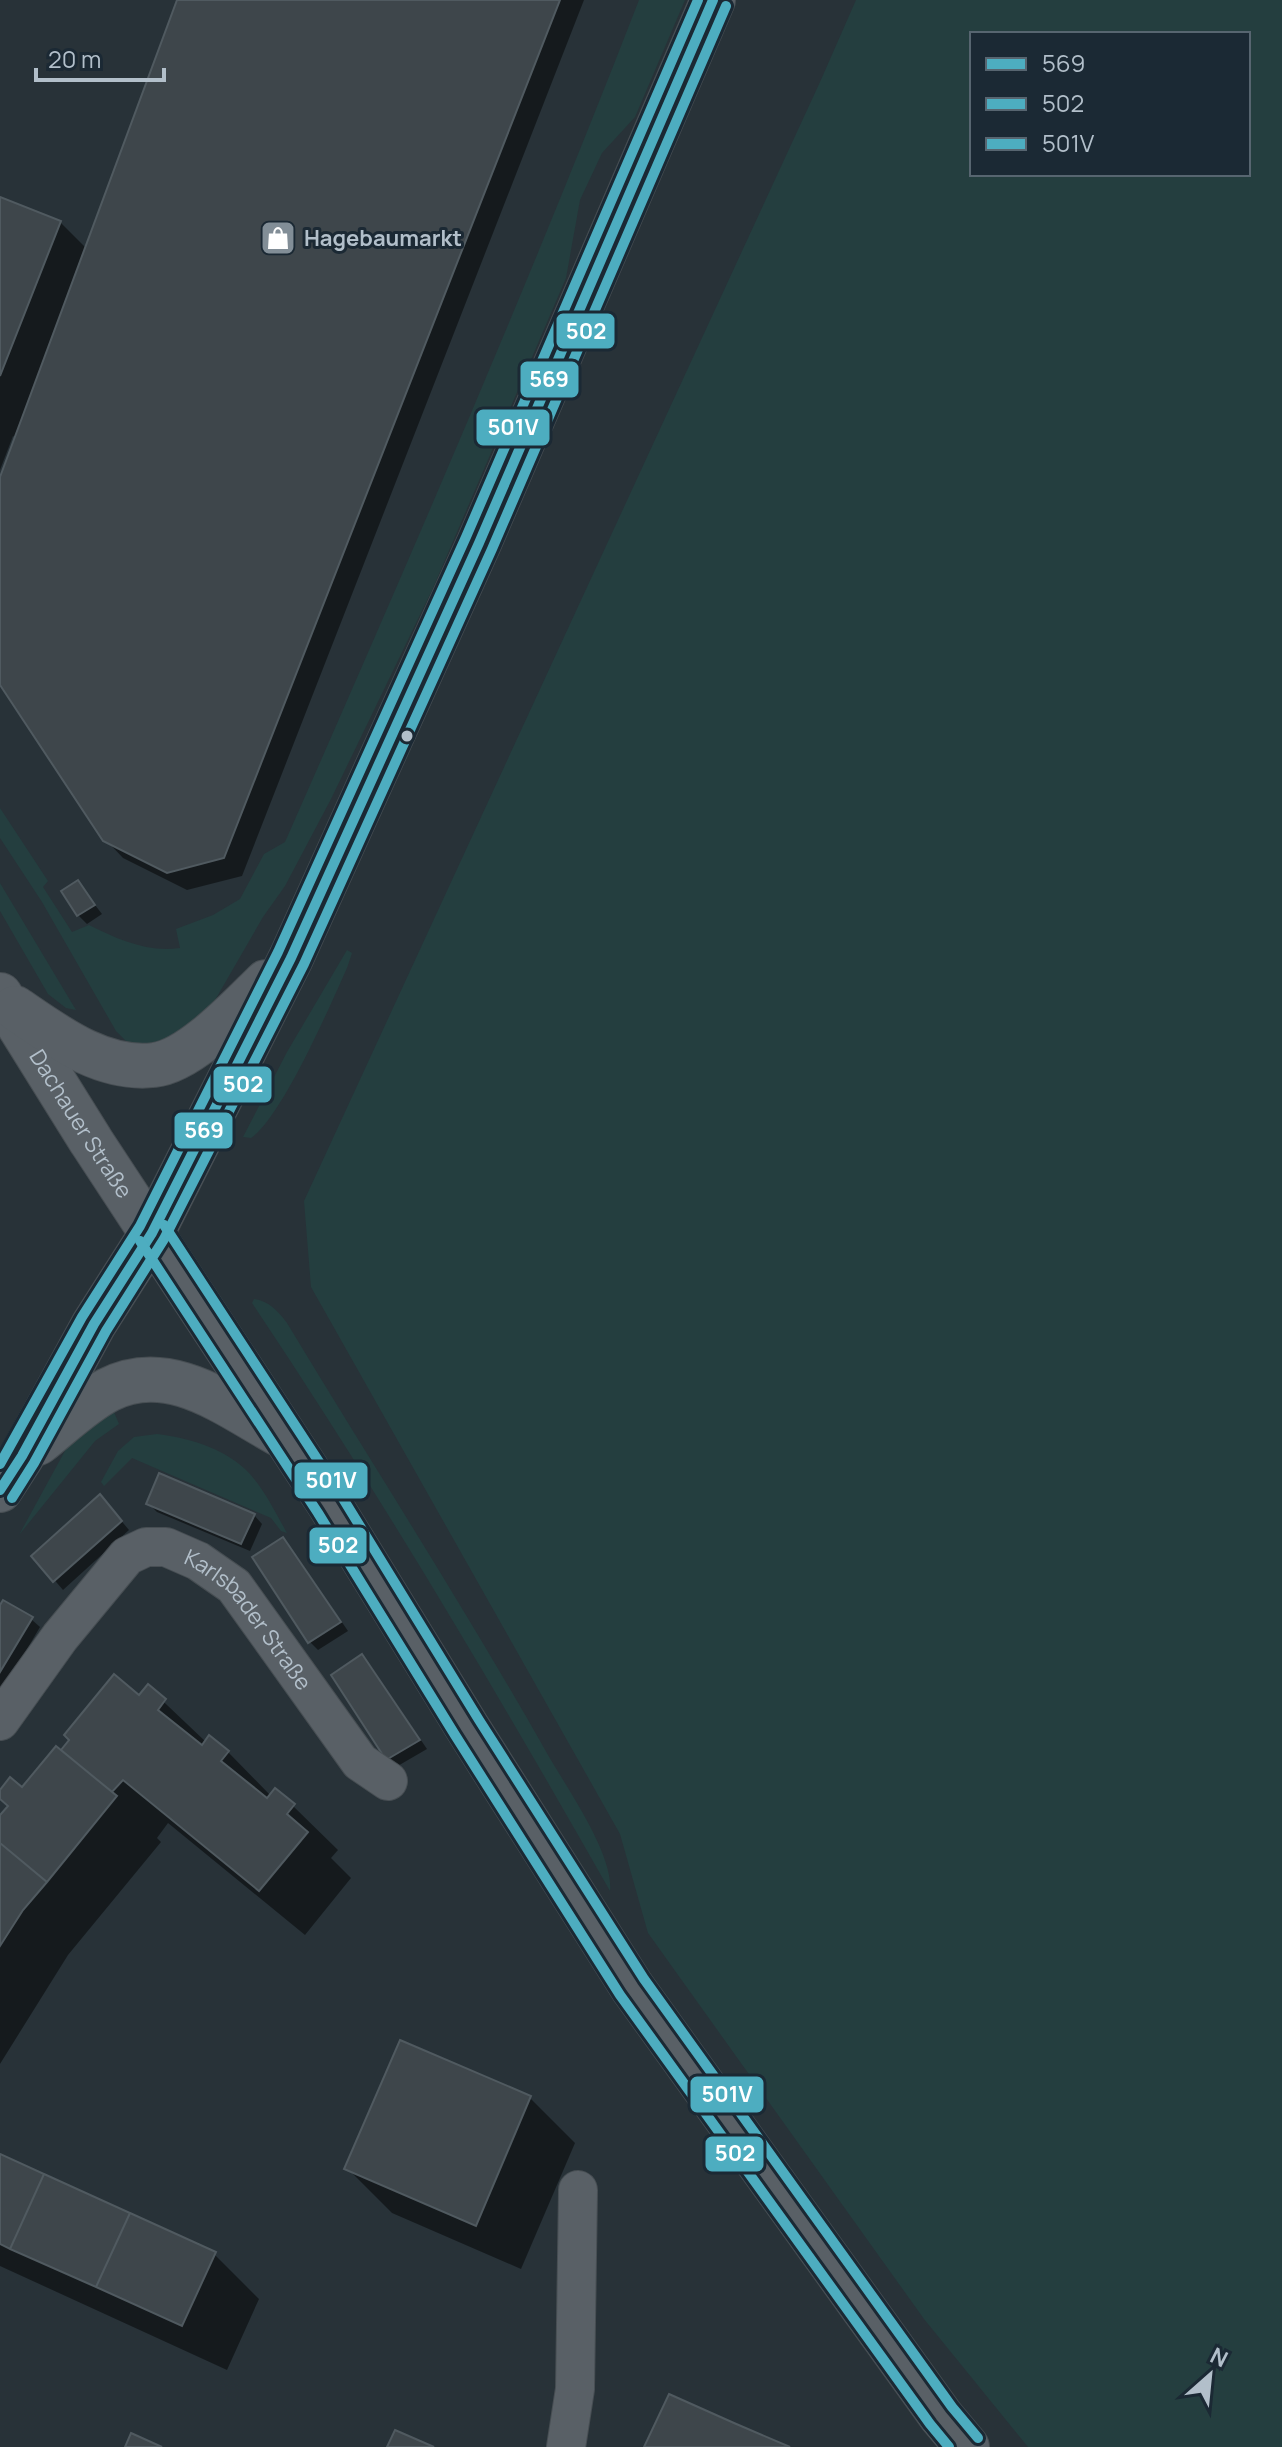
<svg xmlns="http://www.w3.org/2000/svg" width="1282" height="2447" viewBox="0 0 1282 2447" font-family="Manrope,sans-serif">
  <rect width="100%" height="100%" fill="#283238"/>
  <!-- green -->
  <path fill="#243e3f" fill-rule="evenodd" d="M639,0H685L635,117L602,153L580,200L566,278L433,588L331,799L285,886L263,917L207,1014L191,1028L158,1042L141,1045L127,1042L116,1031L42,902L0,838V808L48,881L43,887L72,932L89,925C117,939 148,953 180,948L176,929L213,915L240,899L264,854L285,842C408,563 529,284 639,0Z
    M856,0H1282V2447H1028L924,2319L648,1933L620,1834L311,1287L304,1201L820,82ZM972,34H1248V174H972Z
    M0,883L76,1010L66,1008L48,994L0,911Z
    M347,950L352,953L347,968C330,1006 282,1117 251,1138L243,1137L287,1052Z
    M254,1299C269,1301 278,1311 287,1323C374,1467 465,1608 548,1755C567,1788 614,1855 610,1891C497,1692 380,1494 252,1303Z
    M114,1412L119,1424L95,1441L19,1535L72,1438L90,1423Z
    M157,1434C188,1438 221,1447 245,1469C263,1486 275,1512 287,1533L281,1531L271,1518L132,1458L104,1486L101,1482L118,1451L134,1437Z"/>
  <!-- shadow -->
  <path fill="#0007" d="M179,0H584L242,876L187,890L123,858L105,839L0,681V482L17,438L13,436L0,470V199L60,222L87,249Z
    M78,883L102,914L87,924L78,915Z
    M148,1503L254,1515L262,1524L250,1551L157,1512Z
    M108,1505L129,1530L63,1590L34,1556Z
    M282,1539L291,1548L348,1631L318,1650L310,1642Z
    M0,1609L31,1619L40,1627L0,1695Z
    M361,1656L370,1665L427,1749L396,1767L388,1759Z
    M148,1687L206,1742L210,1738L228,1752L271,1796L293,1806L338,1850L331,1858L351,1878L305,1935L168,1823L157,1838L161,1842L68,1955L0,2064V1819L10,1806L0,1797V1793L23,1790L71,1740L139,1697Z
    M401,2043L530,2098L575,2143L521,2269L392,2213L347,2168Z
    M0,2156L214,2254L259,2299L227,2370L0,2266Z"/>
  <!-- building -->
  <path fill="#3e464b" stroke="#505a60" stroke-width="2" d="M177,0H560L224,858L167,873L103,841L0,685V477Z
    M0,197L61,221L0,376Z
    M78,880L95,905L77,916L61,891Z
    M159,1473L255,1514L241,1544L146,1504Z
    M100,1494L122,1521L53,1582L31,1556Z
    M283,1537L341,1622L308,1643L252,1557Z
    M3,1600L33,1617L0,1672V1605Z
    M362,1654L420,1740L386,1760L331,1675Z
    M114,1674L139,1695L148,1684L166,1699L158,1710L202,1745L209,1735L229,1751L221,1761L267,1798L275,1788L295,1804L287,1814L308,1832L259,1891L123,1780L112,1792L61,1750L69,1740L64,1735Z
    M56,1746L117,1796L47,1882L0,1843V1815L8,1806L0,1799V1790L10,1777L22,1787Z
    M0,1843L47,1882L23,1910L0,1946Z
    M400,2040L531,2096L476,2226L344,2169Z
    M0,2154L44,2174L10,2249L0,2244Z
    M44,2174L130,2213L96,2287L10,2249Z
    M130,2213L216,2252L182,2326L96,2287Z
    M669,2394L734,2423L790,2447H644Z
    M395,2430L434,2447H387Z
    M131,2433L162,2447H125Z"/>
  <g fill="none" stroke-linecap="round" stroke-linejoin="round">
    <defs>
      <g id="minor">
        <path id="s1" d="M0,1721L60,1637L127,1556L146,1547H166L198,1561L234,1586L360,1762L388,1781"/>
        <path d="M566,2447L575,2389L578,2190"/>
      </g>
      <g id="tertiary">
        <path id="s2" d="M0,995L91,1141L330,1505L467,1727L632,1987L941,2416L967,2447"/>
        <path d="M15,1008C56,1036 102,1071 154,1065C191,1061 240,1007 266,982"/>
        <path d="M38,1443C61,1425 83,1403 108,1390C170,1358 229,1407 281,1435"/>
        <path d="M0,1490L22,1456L94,1324L152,1233L291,958L479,543L713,0"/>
      </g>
    </defs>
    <!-- minor casing -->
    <use href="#minor" stroke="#474e53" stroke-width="40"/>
    <!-- tertiary casing -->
    <use href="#tertiary" stroke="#474e53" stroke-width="46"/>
    <!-- minor -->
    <use href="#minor" stroke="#596066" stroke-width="38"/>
    <!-- tertiary -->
    <use href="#tertiary" stroke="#596066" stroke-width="44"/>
    <defs>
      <path id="bus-1" d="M0,1490L22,1456L94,1324L152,1233L291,958L479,543L713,0"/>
      <path id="bus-2" d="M140,1241L318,1513L455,1735L620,1995L930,2424L949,2447
        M12,1498L34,1463L106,1331L164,1239L304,964L492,549L726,6"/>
      <path id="bus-3" d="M164,1225L342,1497L479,1720L644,1979L952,2407L978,2438
        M0,1464L82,1317L140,1226L278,952L466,537L698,0"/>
    </defs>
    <!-- bus-1 casing -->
    <use href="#bus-1" stroke="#1b2934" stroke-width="16"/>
    <!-- bus-2 casing -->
    <use href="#bus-2" stroke="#1b2934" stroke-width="16"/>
    <!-- bus-3 casing -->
    <use href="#bus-3" stroke="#1b2934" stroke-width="16"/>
    <!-- bus-1 -->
    <use href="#bus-1" stroke="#4dadc0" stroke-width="10"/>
    <!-- bus-2 -->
    <use href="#bus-2" stroke="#4dadc0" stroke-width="10"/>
    <!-- bus-3 -->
    <use href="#bus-3" stroke="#4dadc0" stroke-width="10"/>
  </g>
  <!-- icons -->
  <defs>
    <symbol id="shop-square" viewBox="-11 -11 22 22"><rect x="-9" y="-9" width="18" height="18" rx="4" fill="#828e97" stroke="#1b2934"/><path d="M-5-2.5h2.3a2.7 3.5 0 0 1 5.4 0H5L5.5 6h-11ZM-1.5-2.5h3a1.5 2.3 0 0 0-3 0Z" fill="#fff"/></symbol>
  </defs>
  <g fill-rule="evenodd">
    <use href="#shop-square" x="258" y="218" width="40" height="40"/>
  </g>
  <!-- markers -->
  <circle fill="#b2bfca" stroke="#1b2934" stroke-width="3" cx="407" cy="736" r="7"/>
  <g text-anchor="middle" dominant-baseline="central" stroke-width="6" stroke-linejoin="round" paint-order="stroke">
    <!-- poi labels -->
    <g font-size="22" font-weight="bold" fill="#b2bfca" stroke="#1b2934" text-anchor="start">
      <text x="304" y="238">Hagebaumarkt</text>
    </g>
    <!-- street labels -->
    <g font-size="22" fill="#b2bfca" stroke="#1b2934">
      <text stroke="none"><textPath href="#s2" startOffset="152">Dachauer Straße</textPath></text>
      <text stroke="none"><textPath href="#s1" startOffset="362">Karlsbader Straße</textPath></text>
    </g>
  </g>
  <g stroke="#1b2934" stroke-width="3">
    <rect x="555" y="312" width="61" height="38" rx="8" fill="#4dadc0"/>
    <rect x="519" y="360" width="61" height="39" rx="8" fill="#4dadc0"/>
    <rect x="475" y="408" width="76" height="39" rx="8" fill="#4dadc0"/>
    <rect x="212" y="1065" width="61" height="39" rx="8" fill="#4dadc0"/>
    <rect x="173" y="1111" width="61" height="39" rx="8" fill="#4dadc0"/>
    <rect x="293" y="1461" width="76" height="39" rx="8" fill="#4dadc0"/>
    <rect x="308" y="1526" width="60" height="39" rx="8" fill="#4dadc0"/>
    <rect x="689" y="2075" width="76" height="39" rx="8" fill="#4dadc0"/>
    <rect x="704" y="2135" width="61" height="38" rx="8" fill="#4dadc0"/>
  </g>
  <g font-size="22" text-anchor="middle" font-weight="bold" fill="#fff">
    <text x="586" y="339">502</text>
    <text x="549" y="387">569</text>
    <text x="513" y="435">501V</text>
    <text x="243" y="1092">502</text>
    <text x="204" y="1138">569</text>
    <text x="331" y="1488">501V</text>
    <text x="338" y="1553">502</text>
    <text x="727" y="2102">501V</text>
    <text x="735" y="2161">502</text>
  </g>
  <!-- legend -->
  <rect x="970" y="32" width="280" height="144" fill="#1b2934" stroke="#576570" stroke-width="2"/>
  <rect x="986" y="58" width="40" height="12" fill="#4dadc0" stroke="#576570" stroke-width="2"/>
  <text x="1042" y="72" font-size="24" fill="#b2bfca">569</text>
  <rect x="986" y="98" width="40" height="12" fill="#4dadc0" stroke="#576570" stroke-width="2"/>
  <text x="1042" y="112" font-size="24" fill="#b2bfca">502</text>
  <rect x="986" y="138" width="40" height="12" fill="#4dadc0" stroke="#576570" stroke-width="2"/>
  <text x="1042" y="152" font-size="24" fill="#b2bfca">501V</text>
  <!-- north arrow -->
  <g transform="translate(1210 2375) rotate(27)" stroke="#1b2934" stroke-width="6" paint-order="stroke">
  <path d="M0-6L14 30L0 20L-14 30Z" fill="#b2bfca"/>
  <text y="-12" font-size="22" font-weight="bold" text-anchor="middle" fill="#b2bfca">N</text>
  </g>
  <!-- scale -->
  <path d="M36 68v12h128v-12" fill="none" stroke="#b2bfca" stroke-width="4"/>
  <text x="48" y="68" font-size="24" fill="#b2bfca" stroke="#1b2934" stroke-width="6" paint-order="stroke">20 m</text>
</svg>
